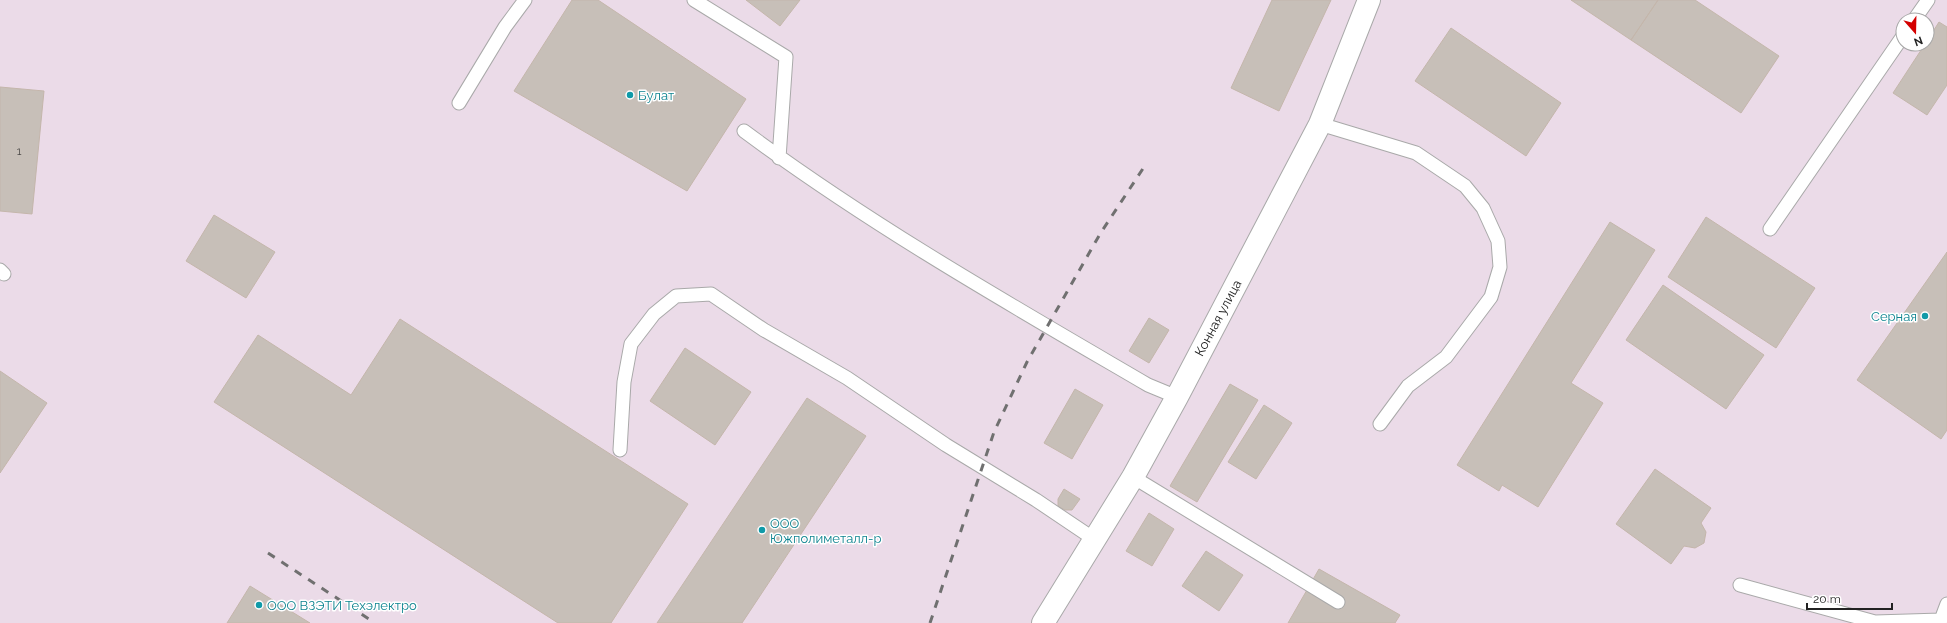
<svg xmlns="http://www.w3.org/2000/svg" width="1947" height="623" viewBox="0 0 1947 623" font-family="Raleway,sans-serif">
  <rect width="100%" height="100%" fill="#f2efe9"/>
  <!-- industrial -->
  <path fill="#ebdbe8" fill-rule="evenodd" d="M0,0H1947V623H0ZM1903,20H1927V44H1903Z"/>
  <!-- building -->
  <path fill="#c7bfb8" stroke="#c4b6ab" d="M572,0H598L746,99L687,191L514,91Z
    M746,0H800L780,26Z
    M1272,0H1331L1279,111L1231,88Z
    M1571,0H1658L1631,40Z
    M1658,0H1695L1779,56L1741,113L1631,40Z
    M1939,22L1947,27V85L1927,115L1893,93L1925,44H1927V41Z
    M1451,28L1561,103L1526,156L1415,81Z
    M0,87L44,91L32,214L0,211Z
    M214,215L275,252L246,298L186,261Z
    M1706,217L1815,288L1776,348L1668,277Z
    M1610,222L1655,250L1571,383L1603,403L1538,507L1502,485L1499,491L1457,465Z
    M1947,252V430L1941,439L1857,380Z
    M1663,285L1764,355L1726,409L1626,340Z
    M1149,318L1169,330L1149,363L1129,351Z
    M400,319L688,504L611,623H558L214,402L258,335L351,395Z
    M685,348L751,392L715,445L650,401Z
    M0,371L47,403L0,473Z
    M1230,384L1258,400L1197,502L1170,486Z
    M1075,389L1103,405L1072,459L1044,443Z
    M807,398L866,436L742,623H657Z
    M1264,405L1292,423L1256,479L1228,462Z
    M1655,469L1711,508L1701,523L1706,532L1704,543L1695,548L1684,546L1671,564L1616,524Z
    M1064,489L1080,499L1072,510H1065L1058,506V499Z
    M1149,513L1174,529L1152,566L1126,551Z
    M1206,551L1243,575L1219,611L1182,586Z
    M1319,569L1400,615L1395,623H1288Z
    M250,586L310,623H227Z"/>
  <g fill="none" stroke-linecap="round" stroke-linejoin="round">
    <defs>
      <path id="lane" d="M694,0L786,57L779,158
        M1914,20L1928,0
        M459,103L505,27L525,0
        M1320,124L1416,153L1465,186L1483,208L1498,241L1500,267L1491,297L1446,357L1408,386L1380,424
        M744,131C872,226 1011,305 1148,385L1177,397
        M1770,229L1903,36
        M0,270L4,274
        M620,450L624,382L631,344L654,314L676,296L711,294L764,330L847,378L946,445L1036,500L1094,539
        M1133,477L1338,602
        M1740,585L1875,622L1941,620L1947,604"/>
      <path id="street" d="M1043,623L1133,477L1177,397L1320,124L1369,0"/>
    </defs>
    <!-- lane casing -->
    <use href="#lane" stroke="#a9a9a9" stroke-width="15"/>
    <!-- street casing -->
    <use href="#street" stroke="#a9a9a9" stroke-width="24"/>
    <!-- lane -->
    <use href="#lane" stroke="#fff" stroke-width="13"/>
    <!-- street -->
    <use href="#street" stroke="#fff" stroke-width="22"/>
    <!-- rail -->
    <path stroke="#707070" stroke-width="3" stroke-dasharray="8 8" stroke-linecap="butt" d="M268,553L375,623
      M930,623L994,432L1027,362L1100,234L1144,167"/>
  </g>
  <!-- markers -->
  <g fill="#0f9aa8" stroke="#fff" stroke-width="1.5">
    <circle cx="630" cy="95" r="4"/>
    <circle cx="1925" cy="316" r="4"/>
    <circle cx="762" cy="530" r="4"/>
    <circle cx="259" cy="605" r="4"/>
  </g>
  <g text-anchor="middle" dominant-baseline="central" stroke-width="3" stroke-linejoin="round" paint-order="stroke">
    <!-- number labels -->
    <g font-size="11" fill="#4b4948">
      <text x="19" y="151">1</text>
    </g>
    <!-- culture labels -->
    <g font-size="13" fill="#0d838f" stroke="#fff" text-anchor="start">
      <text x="638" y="95">Булат</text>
      <text x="1917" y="316" text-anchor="end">Серная</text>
      <text x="770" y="523">ООО<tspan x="770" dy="15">Южполиметалл-р</tspan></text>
      <text x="267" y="605">ООО ВЗЭТИ Техэлектро</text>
    </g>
    <!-- street labels -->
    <g font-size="13" fill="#222" stroke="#fff">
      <text transform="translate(1218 318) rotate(-62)">Конная улица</text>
    </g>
  </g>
  <!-- north arrow -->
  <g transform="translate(1915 32) rotate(160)"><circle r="19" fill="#ffffff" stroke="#a7a7a7"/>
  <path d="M0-3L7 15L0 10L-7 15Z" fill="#d40000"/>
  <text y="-6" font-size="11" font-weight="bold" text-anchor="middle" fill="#222222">N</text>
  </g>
  <!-- scale -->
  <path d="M1807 603v6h85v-6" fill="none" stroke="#222222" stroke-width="2"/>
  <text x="1813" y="603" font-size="12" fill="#222222" stroke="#ffffff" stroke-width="3" paint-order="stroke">20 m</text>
</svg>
